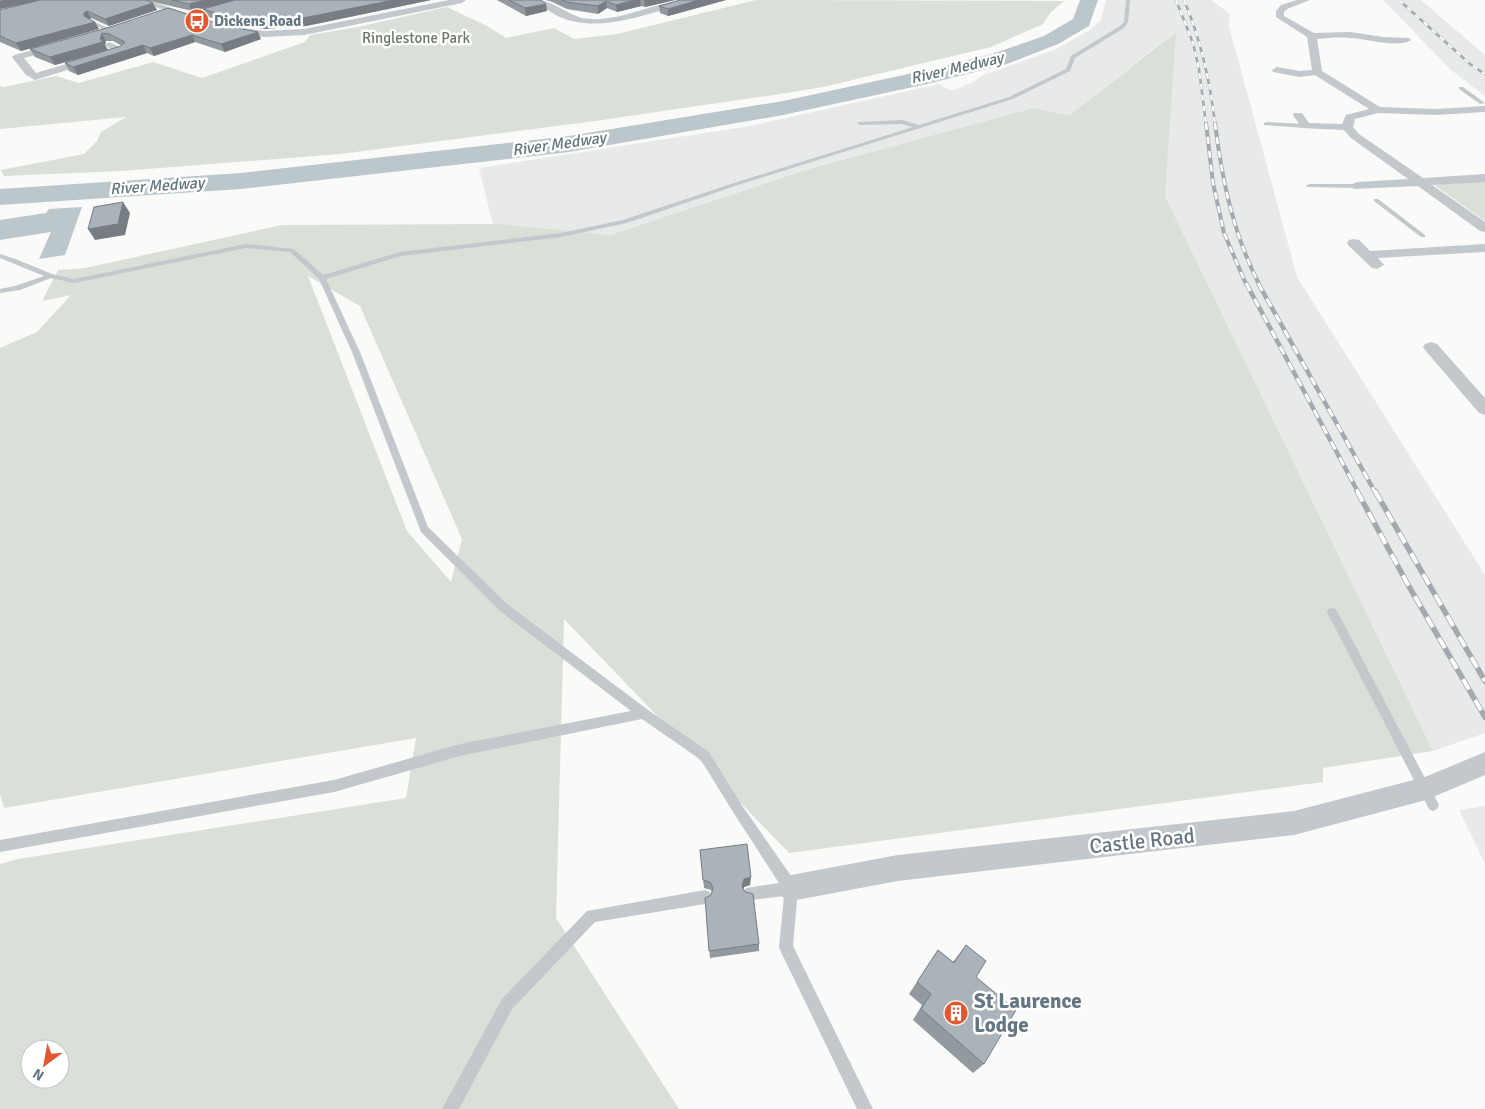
<svg xmlns="http://www.w3.org/2000/svg" width="1485" height="1109" viewBox="0 0 1485 1109" font-family="Signika,sans-serif">
  <rect width="100%" height="100%" fill="#fafaf8"/>
  <!-- built -->
  <path fill="#e8e9e9" d="M1106,0H1211L1230,14L1229,26L1297,277L1485,575V733L1433,751L1165,196L1175,32L1070,115L1033,108L809,169L610,235L495,233L479,168L750,126L939,84L952,91L975,81L981,76L1056,49L1090,30L1101,20Z
    M1383,0H1421L1485,55V96L1451,70Z
    M1485,806V864L1459,810Z"/>
  <!-- green -->
  <path fill="#dadfd7" fill-rule="evenodd" d="M756,0L1064,1L1051,12L1043,24L991,47L823,87L780,94L595,121L340,154L122,171L4,176L1,170L84,154L97,141L101,132L126,117L0,129V86L4,87L56,76L79,83L153,62L202,78L305,42L310,35L358,27L447,7L487,26L506,38L554,28L574,39L617,34Z
    M1176,32L1165,196L1433,751L1323,768V782L789,853L564,619L556,918L679,1109H0V864L18,859L406,798L416,738L4,808L0,794V348L37,332L71,295L42,301L58,270L85,268L282,225L498,224L610,235L809,169L1033,108L1070,115ZM308,276L360,306L462,539L451,582L407,531ZM30,1049H60V1079H30Z
    M1485,179V221L1434,185Z"/>
  <!-- water -->
  <path fill="#bbc7cb" d="M82,207L65,255L39,259L51,232L0,240V220L46,213L49,209Z"/>
  <g fill="none" stroke-linecap="round" stroke-linejoin="round">
    <!-- river -->
    <path fill="#bbc7cb" fill-rule="evenodd" d="M1080,0H1098L1089,26L1058,44L1007,64L927,84L783,115L569,152L241,189L0,205V189L241,173L569,136L783,101L927,70L992,54L1044,36L1073,19Z"/>
    <!-- service -->
    <path fill="#c3c8cc" fill-rule="evenodd" d="M1126,0H1130L1128,22L1124,28L1075,58L1070,71L1013,99L741,184L627,223L561,237L401,256L326,279L360,352L428,527L507,604L648,710L709,752L741,804L796,883L798,888L793,946L873,1109H857L781,952L779,947L784,896L751,900L746,898L744,893L746,888L779,883L733,812L701,760L642,719L460,756L334,792L0,852V840L334,780L460,744L631,711L499,610L421,532L352,352L319,279L290,252L246,248L74,283L51,278L20,290L0,293V289L15,286L44,276L0,258V254L18,260L52,274L74,279L246,244L294,249L323,275L400,252L561,233L623,220L737,182L913,127L902,124L860,125L857,123L858,122L902,120L919,125L1009,97L1066,69L1071,56L1120,26L1124,22Z
      M91,20L112,30V31L108,32L89,22Z
      M1459,87H1463L1485,103L1480,104L1459,89Z
      M1266,122L1306,124L1309,126L1306,128L1264,125V123Z
      M1309,184H1358L1361,186L1358,188L1307,187L1306,186Z
      M1374,199H1378L1425,235V237H1421L1374,201Z
      M1332,608L1336,609L1437,801L1439,805L1437,809L1433,811L1429,809L1327,612L1328,609Z
      M705,890L710,892L712,897L710,902L705,904L595,922L512,1009L459,1109H442L502,999L587,911Z"/>
    <!-- minor -->
    <path fill="#c3c8cc" fill-rule="evenodd" d="M136,0H149L194,16L193,18H187Z
      M449,0H466L462,3L304,35L264,37L232,32L227,29L232,26L264,31L304,29Z
      M536,0C555,0 569,18 590,19C625,21 657,0 692,0C685,6 670,8 660,11C617,23 571,36 536,0Z
      M1297,0H1310L1287,9L1284,12V16L1314,33L1350,32L1383,37L1409,38L1411,40C1399,49 1364,38 1349,38C1338,37 1328,38 1317,39L1322,71L1380,107L1436,109L1485,106V112L1436,115L1378,113L1355,119L1353,127L1359,134L1423,178L1485,174V182L1432,185L1485,222V232L1480,231L1418,186L1354,189L1352,186L1354,183L1358,182L1408,179L1351,138L1344,130L1302,128L1293,115L1294,113H1302L1309,123L1342,124L1346,115L1369,109L1315,75L1300,77L1273,72L1272,70L1277,67L1300,71L1312,70L1307,37L1276,17V11L1281,5Z
      M109,42L127,50L125,52L35,80L26,75L12,57L14,55L56,44H62V48L24,58L36,73L113,50L104,45Z
      M1354,239L1359,240L1370,251L1485,244V252L1378,258L1384,265L1377,269L1372,268L1349,246L1347,243L1349,240Z
      M1431,342L1437,344L1485,398V415L1479,413L1425,350L1423,347L1425,344Z
      M1485,752V775L1426,800L1294,835L898,881L791,901L782,897L778,888L782,879L791,875L898,855L1294,811L1425,777Z"/>
    <defs>
      <path id="rail-far3" d="M1176,0L1193,43L1199,69L1206,124
        M1184,0C1201,40 1210,81 1215,124
        M1399,0L1470,64L1485,74"/>
      <path id="rail-far2" d="M1206,123L1213,183L1224,233L1246,284
        M1215,123C1222,180 1233,233 1259,284"/>
      <path id="rail-far1" d="M1246,283L1358,492
        M1258,283L1375,492"/>
      <path id="rail" d="M1357,491L1407,583L1485,717
        M1375,491L1485,681"/>
    </defs>
    <!-- rail-far3 casing -->
    <use href="#rail-far3" stroke="#a2aab0" stroke-width="2.5"/>
    <!-- rail-far2 casing -->
    <use href="#rail-far2" stroke="#a2aab0" stroke-width="4"/>
    <!-- rail-far1 casing -->
    <use href="#rail-far1" stroke="#a2aab0" stroke-width="4.5"/>
    <!-- rail casing -->
    <use href="#rail" stroke="#a2aab0" stroke-width="5.5"/>
    <!-- rail-far3 -->
    <use href="#rail-far3" stroke="#fff" stroke-width="2" stroke-dasharray="5.5" stroke-linecap="butt"/>
    <!-- rail-far2 -->
    <use href="#rail-far2" stroke="#fff" stroke-width="2.5" stroke-dasharray="7" stroke-linecap="butt"/>
    <!-- rail-far1 -->
    <use href="#rail-far1" stroke="#fff" stroke-width="3" stroke-dasharray="9" stroke-linecap="butt"/>
    <!-- rail -->
    <use href="#rail" stroke="#fff" stroke-width="4" stroke-dasharray="12" stroke-linecap="butt"/>
  </g>
  <!-- wall -->
  <path fill="#929a9f" d="M0,0H431L306,26L264,29L234,25L206,16L203,9L208,7L192,11L150,1L157,10L109,26L91,18L90,19L99,29L21,51L0,42V10L34,2L0,9Z
    M497,0H541L546,4L547,11L526,16Z
    M545,0H675L645,7L641,6L617,12L607,8L598,14L567,9L550,1Z
    M680,0H726L668,16L660,13L659,6Z
    M110,27L261,39L225,52L195,42L154,56L147,53L78,75L69,71L65,63L122,46L113,41H106L105,45L108,50L55,65L35,57L30,49Z
    M700,850L750,885L744,887V889L759,944V951L710,958L705,898L711,895L712,892L711,890L704,888Z
    M966,945L976,977L984,1064L973,1073L913,1020L922,1005L909,994L938,950L953,962Z"/>
  <!-- shaded-wall -->
  <path fill="#777d82" d="M3,0H40L0,9V1Z
    M205,0H240L192,11L189,4Z
    M394,0H431L306,26L264,29L261,22Z
    M634,0H640L641,6L617,12L616,5Z
    M644,0H675L645,7Z
    M699,0H726L668,16V9Z
    M606,1L607,8L598,14V6Z
    M153,3L157,10L109,26L105,19Z
    M546,4L547,11L526,16L525,8Z
    M87,11L91,18L88,21L95,22L99,29L21,51L16,43L84,13Z
    M258,32L261,39L225,52L221,44Z
    M102,33L106,41L105,45L108,50L55,65L50,57L100,39Z
    M192,35L195,42L154,56L150,48Z
    M143,45L147,53L78,75L73,67Z
    M123,202L130,213L125,235L95,240L88,229Z
    M751,877L750,885L744,887L742,894V886L744,879Z"/>
  <!-- building -->
  <path fill="#aab3b9" stroke="#777d82" d="M40,0H146L153,3L105,19L87,11L84,13V16L95,22L16,43L0,36V10Z
    M172,0H205L189,4Z
    M235,0H394L303,18L261,22L231,18L203,9Z
    M509,0H541L546,4L525,8Z
    M562,0H634L616,5L606,1L598,6L566,2Z
    M680,0H699L668,9L659,6Z
    M168,8L226,26L258,32L221,44L192,35L150,48L143,45L73,67L65,63L121,46L125,42L109,34L102,33L100,39L103,42L50,57L30,49L110,27Z
    M123,202L118,224L88,229L94,207Z
    M747,844L751,877L744,879L742,886L745,892L753,894L759,944L709,951L705,898L711,895L713,888L710,882L703,880L700,850Z
    M966,945L986,961L976,977L1016,1010L984,1064L921,1009L931,994L917,982L938,950L954,963Z"/>
  <!-- icons -->
  <defs>
    <symbol id="bus-disc" viewBox="-11 -11 22 22"><circle r="9.5" fill="#e4572e" stroke="#fff"/><path d="M-5-6H5V4H4V6H2V4H-2V6H-4V4H-5ZM-3.5-4V0h7V-4ZM-3.5 1.2v1.5H-2V1.2ZM2 1.2v1.5H3.5V1.2Z" fill="#fff"/></symbol>
    <symbol id="building-disc" viewBox="-11 -11 22 22"><circle r="9.5" fill="#e4572e" stroke="#fff"/><path d="M-4-6H4V6H1V3H-1V6H-4ZM-2.5-4.3h1.7v1.8h-1.7ZM.8-4.3h1.7v1.8H.8ZM-2.5-1h1.7V.8h-1.7ZM.8-1h1.7V.8H.8Z" fill="#fff"/></symbol>
  </defs>
  <g fill-rule="evenodd">
    <use href="#bus-disc" x="183" y="7" width="28" height="28"/>
    <use href="#building-disc" x="942" y="999" width="28" height="28"/>
  </g>
  <g text-anchor="middle" dominant-baseline="central" stroke-width="5" stroke-linejoin="round" paint-order="stroke">
    <!-- far-poi labels -->
    <g font-size="15" font-weight="bold" fill="#657683" stroke="#fff" text-anchor="start">
      <text x="214" y="21">Dickens Road</text>
    </g>
    <!-- far-park labels -->
    <g font-size="15" fill="#687a64" stroke="#fff">
      <text x="416" y="38">Ringlestone Park</text>
    </g>
    <!-- far-water labels -->
    <g font-size="16" font-style="italic" fill="#60757c" stroke="#fff">
      <text transform="translate(957 68) rotate(-13)">River Medway</text>
      <text transform="translate(559 144) rotate(-8)">River Medway</text>
      <text transform="translate(157 186) rotate(-4)">River Medway</text>
    </g>
    <!-- near-street labels -->
    <g font-size="21" fill="#657683" stroke="#fff">
      <text transform="translate(1142 841) rotate(-6)">Castle Road</text>
    </g>
    <!-- near-poi labels -->
    <g font-size="21" font-weight="bold" fill="#657683" stroke="#fff" text-anchor="start">
      <text x="974" y="1001">St Laurence<tspan x="974" dy="24">Lodge</tspan></text>
    </g>
  </g>
  <!-- north arrow -->
  <g transform="translate(45 1064) rotate(212)"><circle r="24" fill="#ffffff" stroke="#c1c8cd"/>
  <path d="M0-4L9 19L0 12L-9 19Z" fill="#e4572e"/>
  <text y="-8" font-size="14" font-weight="bold" text-anchor="middle" fill="#657683">N</text>
  </g>
</svg>
